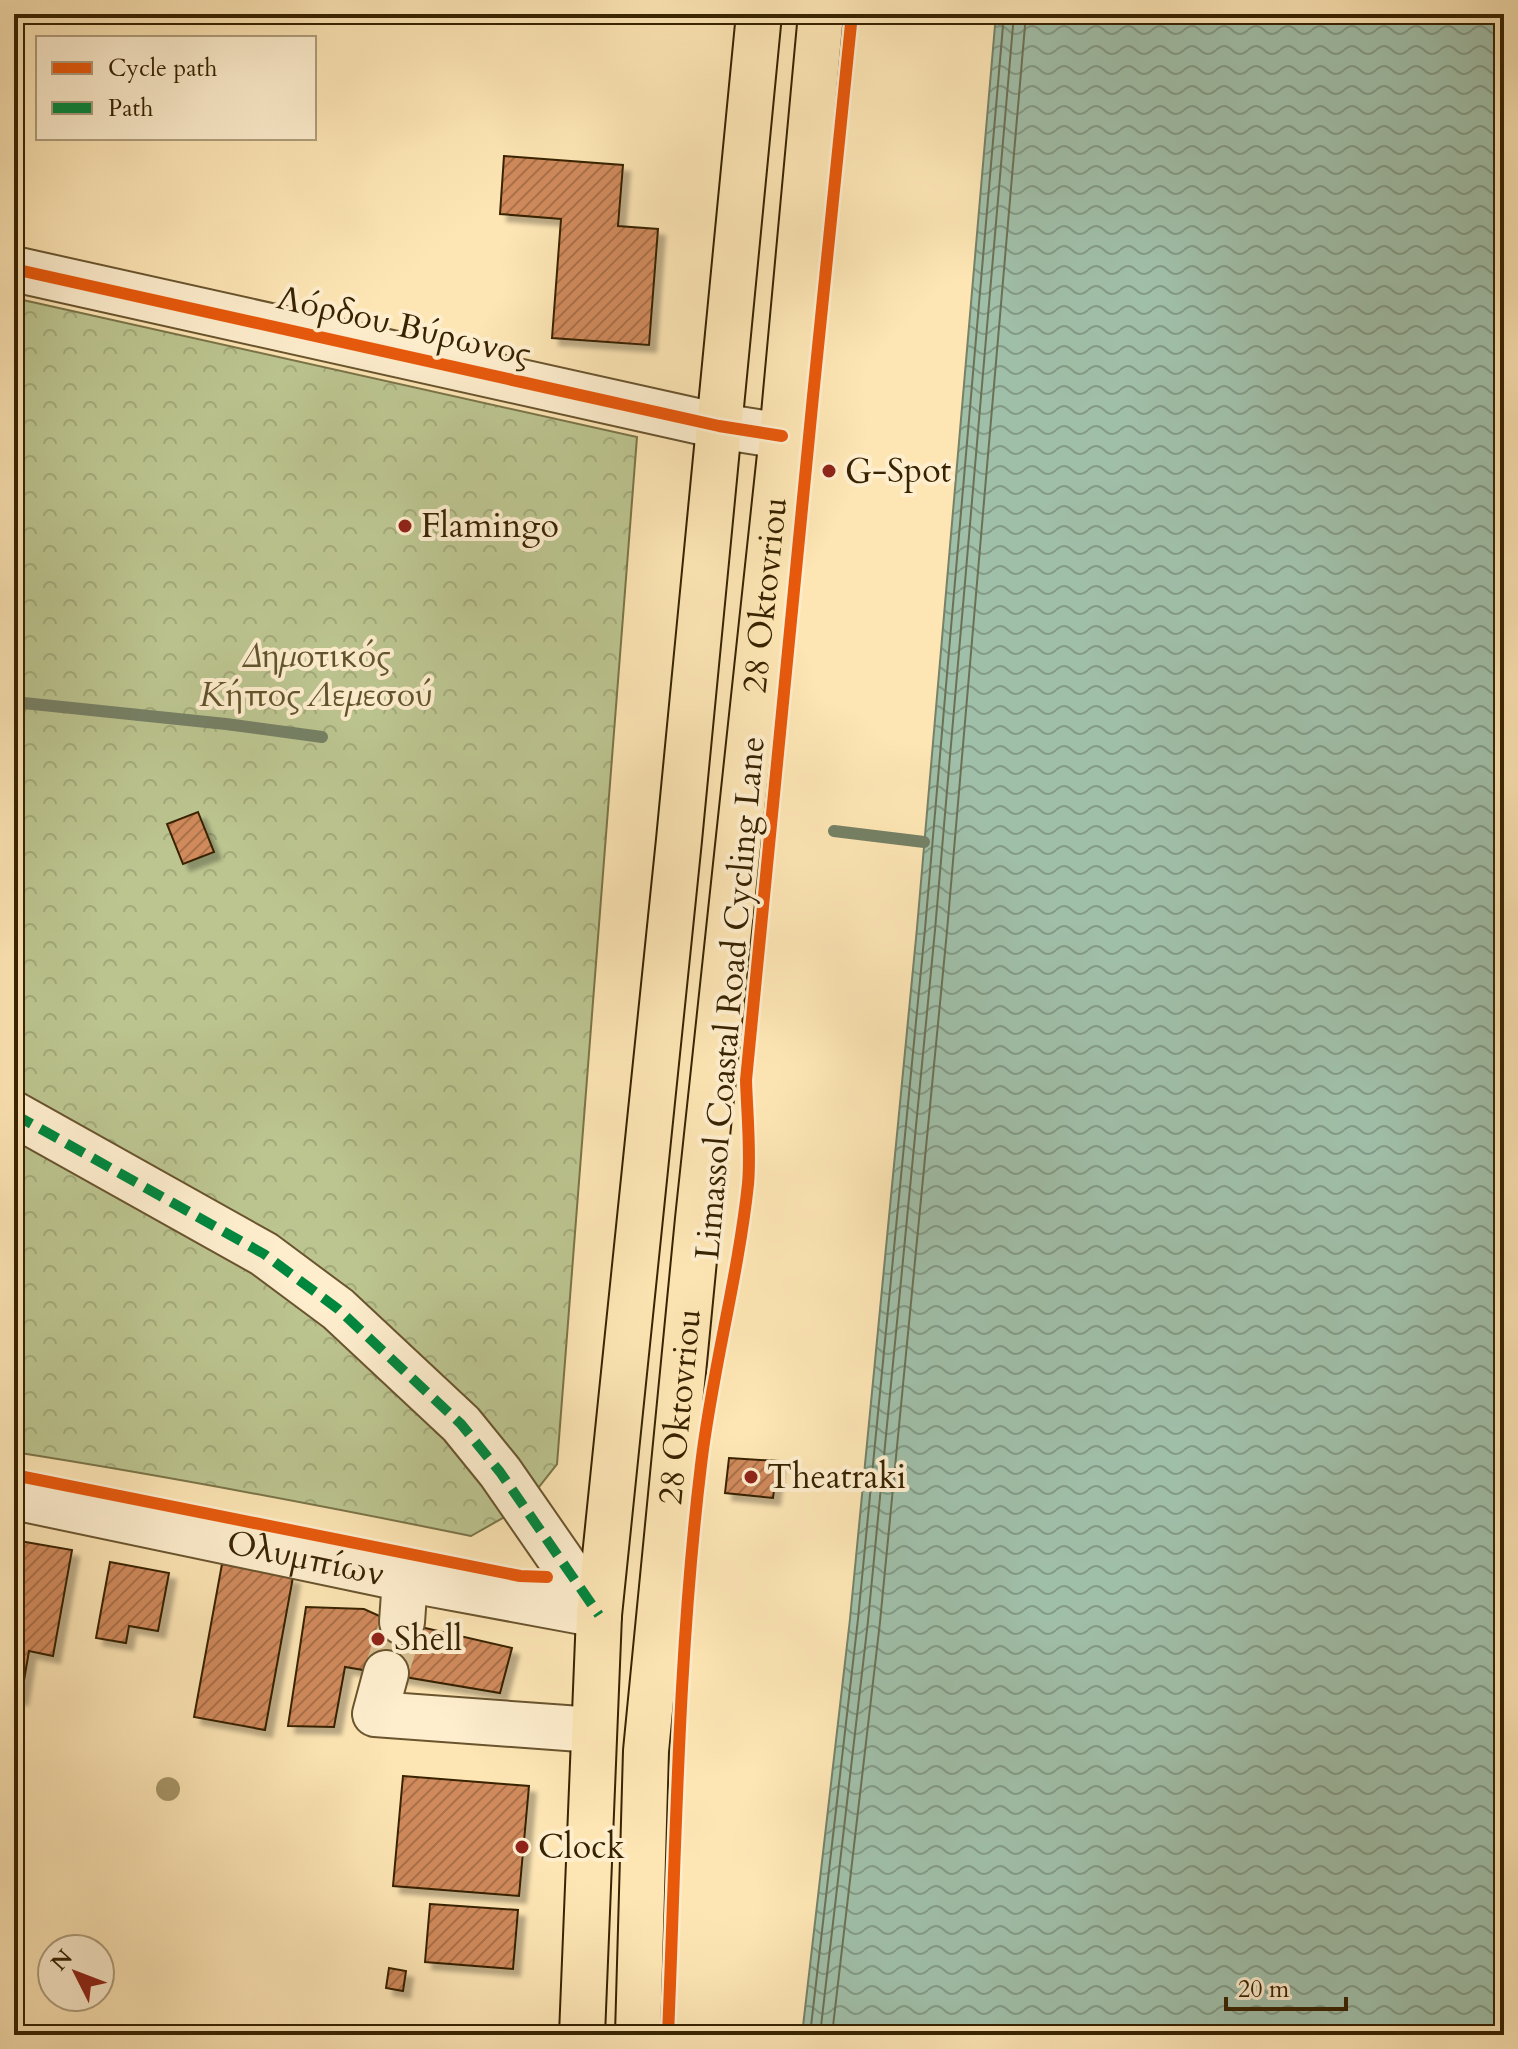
<svg xmlns="http://www.w3.org/2000/svg" width="1518" height="2049" viewBox="0 0 1518 2049" font-family="Cardo,serif">
  <defs>
    <pattern id="park-crowns" width="20" height="18" patternUnits="userSpaceOnUse" patternTransform="scale(2)"><rect width="20" height="18" fill="#bcc590"/><path d="M2 6a3 3 0 1 1 6 0M12 15a3 3 0 1 1 6 0" fill="none" stroke="#a2a97a"/></pattern>
    <pattern id="water-waves" width="16" height="10" patternUnits="userSpaceOnUse" patternTransform="scale(2)"><rect width="16" height="10" fill="#a0bfa9"/><path d="M0 5q4-4 8 0t8 0" fill="none" stroke="#839b87"/></pattern>
    <pattern id="building-hatch" width="6" height="6" patternUnits="userSpaceOnUse" patternTransform="scale(2)"><rect width="6" height="6" fill="#d08a5c"/><path d="M-1 1l2-2M0 6l6-6M5 7l2-2" fill="none" stroke="#aa704a"/></pattern>
    <filter id="shadow"><feDropShadow dx="7" dy="7" stdDeviation="2" flood-color="#0004"/></filter>
  </defs>
  <rect width="100%" height="100%" fill="#fde5b4"/>
  <filter id="stains"><feTurbulence type="fractalNoise" baseFrequency=".0025" numOctaves="4"/><feColorMatrix values="0 0 0 0 .2 0 0 0 0 .09 0 0 0 0 .02 0 0 0 .5 -.17"/></filter>
  <radialGradient id="worn" r=".72"><stop offset=".6" stop-color="#630" stop-opacity="0"/><stop offset="1" stop-color="#630" stop-opacity=".3"/></radialGradient>
  <!-- park -->
  <path fill="url(#park-crowns)" stroke="#7a7448" stroke-width="2" d="M14,298L637,437L557,1464L524,1506L471,1536C319,1505 167,1476 14,1452Z"/>
  <!-- water -->
  <path fill="url(#water-waves)" stroke="#768166" stroke-width="2" d="M996,14H1504V2035H802L850,1619L917,928Z"/>
  <g fill="none" stroke-linecap="round" stroke-linejoin="round">
    <!-- shore -->
    <path stroke="#6c7155" stroke-width="2" d="M810,2035L858,1619L925,929L1004,14
      M820,2035L868,1621L935,930L1014,14
      M832,2035L880,1622L947,931L1026,14"/>
    <!-- stream -->
    <path stroke="#768166" stroke-width="12" d="M14,702L226,724L322,737
      M834,831L924,842"/>
  </g>
  <!-- building -->
  <path fill="url(#building-hatch)" stroke="#382301" stroke-width="2" filter="url(#shadow)" d="M504,156L623,165L618,226L658,229L649,345L552,338L561,219L500,214Z
    M198,812L214,852L183,864L167,824Z
    M729,1458L778,1461L773,1498L725,1493Z
    M14,1540L72,1550L53,1656L29,1651L21,1698L14,1697Z
    M110,1562L169,1573L158,1631L129,1626L126,1643L96,1638Z
    M222,1564L293,1577L265,1730L194,1717Z
    M306,1607L364,1609L386,1619L512,1648L500,1693L345,1667L334,1727L288,1726Z
    M403,1776L529,1786L519,1896L393,1886Z
    M430,1904L518,1910L513,1969L425,1962Z
    M389,1968L406,1971L403,1991L386,1988Z"/>
  <g fill="none" stroke-linecap="round" stroke-linejoin="round">
    <!-- minor-tunnel -->
    <path stroke="#d6be90" stroke-width="44" stroke-dasharray="44 22" stroke-linecap="butt" d="M386,1673L402,1622"/>
    <defs>
      <g id="minor">
        <path d="M14,269L719,426L782,436"/>
        <path d="M14,1114L264,1254L338,1309L461,1424L500,1472L599,1615"/>
        <path id="s1" d="M14,1497L405,1579L599,1615"/>
        <path d="M402,1622L405,1579"/>
        <path d="M386,1673L375,1714L594,1730"/>
      </g>
      <g id="major">
        <path d="M582,2035L599,1615L679,840L759,14"/>
        <path id="s2" d="M638,2035L646,1751L698,1219L782,436L821,14"/>
      </g>
    </defs>
    <!-- minor casing -->
    <use href="#minor" stroke="#69542e" stroke-width="48"/>
    <!-- major casing -->
    <use href="#major" stroke="#382301" stroke-width="48"/>
    <!-- minor -->
    <use href="#minor" stroke="#feeece" stroke-width="44"/>
    <!-- major -->
    <use href="#major" stroke="#fde5b4" stroke-width="44"/>
    <!-- quiet -->
    <path stroke="#00873e" stroke-width="10" stroke-dasharray="20 10" stroke-linecap="butt" d="M14,1114L264,1254L338,1309L461,1424L500,1472L599,1615"/>
    <defs>
      <path id="cycleway" d="M14,269L719,426L782,436
        M14,1475L520,1576L547,1577
        M668,2035C676,1845 678,1654 701,1465C712,1371 738,1278 748,1184C751,1152 747,1113 746,1080L813,396L852,14"/>
    </defs>
    <!-- cycleway casing -->
    <use href="#cycleway" stroke="#feeece" stroke-width="17"/>
    <!-- cycleway -->
    <use href="#cycleway" stroke="#e8590c" stroke-width="12"/>
  </g>
  <!-- trees -->
  <circle fill="#a79569" cx="168" cy="1789" r="12"/>
  <!-- markers -->
  <g fill="#8f2418" stroke="#feeece" stroke-width="3">
    <circle cx="829" cy="471" r="8"/>
    <circle cx="405" cy="526" r="8"/>
    <circle cx="751" cy="1477" r="8"/>
    <circle cx="378" cy="1639" r="8"/>
    <circle cx="522" cy="1847" r="8"/>
  </g>
  <g text-anchor="middle" dominant-baseline="central" stroke-width="8" stroke-linejoin="round" paint-order="stroke">
    <!-- street labels -->
    <g font-size="34" fill="#382301" stroke="#feeece">
      <text transform="translate(404 326) rotate(13)">Λόρδου Βύρωνος</text>
      <text stroke="none"><textPath href="#s2" startOffset="1446">28 Oktovriou</textPath></text>
      <text transform="translate(730 998) rotate(-85)">Limassol Coastal Road Cycling Lane</text>
      <text stroke="none"><textPath href="#s2" startOffset="630">28 Oktovriou</textPath></text>
      <text stroke="none"><textPath href="#s1" startOffset="298">Ολυμπίων</textPath></text>
    </g>
    <!-- poi labels -->
    <g font-size="34" fill="#382301" stroke="#feeece" text-anchor="start">
      <text x="845" y="471">G-Spot</text>
      <text x="421" y="526">Flamingo</text>
      <text x="767" y="1477">Theatraki</text>
      <text x="394" y="1639">Shell</text>
      <text x="538" y="1847">Clock</text>
    </g>
    <!-- park labels -->
    <g font-size="34" font-style="italic" fill="#60542c" stroke="#feeece">
      <text x="316" y="656">Δημοτικός<tspan x="316" dy="39">Κήπος Λεμεσού</tspan></text>
    </g>
  </g>
  <!-- margin -->
  <rect width="1518" height="2049" fill="none" stroke="#fde5b4" stroke-width="48"/>
  <rect x="16" y="16" width="1486" height="2017" fill="none" stroke="#382301" stroke-width="4"/>
  <rect x="24" y="24" width="1470" height="2001" fill="none" stroke="#382301" stroke-width="2"/>
  <!-- legend -->
  <rect x="36" y="36" width="280" height="104" fill="#feeece" stroke="#af9d7c" stroke-width="2"/>
  <rect x="52" y="62" width="40" height="12" fill="#e8590c" stroke="#af9d7c" stroke-width="2"/>
  <text x="108" y="76" font-size="24" fill="#382301">Cycle path</text>
  <rect x="52" y="102" width="40" height="12" fill="#00873e" stroke="#af9d7c" stroke-width="2"/>
  <text x="108" y="116" font-size="24" fill="#382301">Path</text>
  <!-- north arrow -->
  <g transform="translate(76 1973) rotate(312)"><circle r="38" fill="#feeece" stroke="#af9d7c" stroke-width="2"/>
  <path d="M0-6L14 30L0 20L-14 30Z" fill="#8f2418"/>
  <text y="-12" font-size="22" font-weight="bold" text-anchor="middle" fill="#382301">N</text>
  </g>
  <!-- scale -->
  <path d="M1226 1997v12h120v-12" fill="none" stroke="#382301" stroke-width="4"/>
  <text x="1238" y="1997" font-size="24" fill="#382301" stroke="#feeece" stroke-width="6" paint-order="stroke">20 m</text>
  <rect width="100%" height="100%" filter="url(#stains)"/>
  <rect width="100%" height="100%" fill="url(#worn)"/>
</svg>
